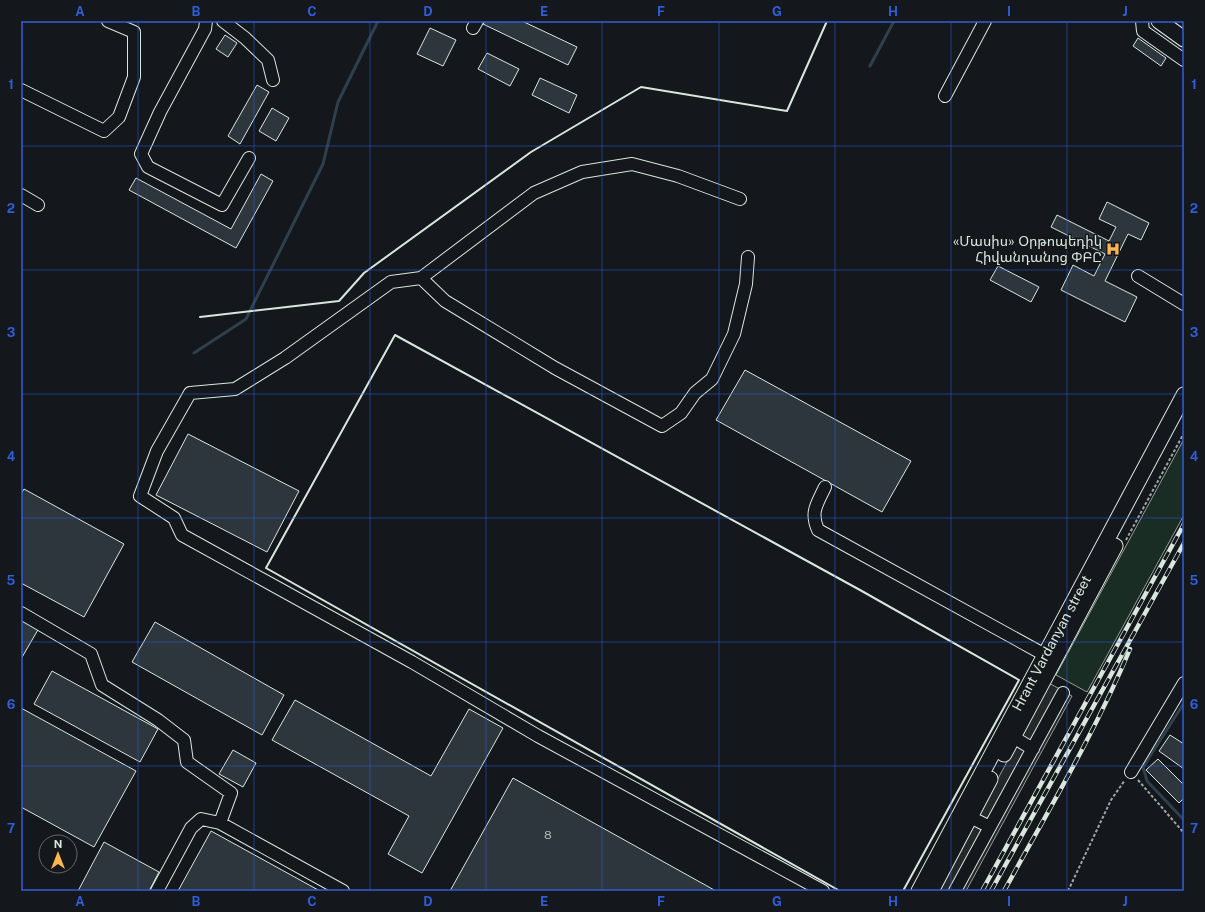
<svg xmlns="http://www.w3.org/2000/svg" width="1205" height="912" viewBox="0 0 1205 912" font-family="'Public Sans','Noto Sans Armenian',sans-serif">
  <rect width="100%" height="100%" fill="#14181c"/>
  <!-- green -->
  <path fill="#1a2d24" stroke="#939e99" d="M1184,439V515L1087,692L1056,675Z"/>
  <!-- parking -->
  <path fill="#24282b" stroke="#939e99" d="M1049,683L1072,696L966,891H938Z"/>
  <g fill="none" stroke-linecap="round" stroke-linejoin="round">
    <!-- stream -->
    <path stroke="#2f3f4d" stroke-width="3" d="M870,66L894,21
      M194,353L246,319L323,164L338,102L378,21
      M1184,703L1143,767L1147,781L1184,820"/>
  </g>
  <!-- building -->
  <path fill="#2c363c" stroke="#d8e6dc" d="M485,21H522L577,47L568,65L483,24Z
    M430,28L456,40L443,66L417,54Z
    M225,35L237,43L228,57L216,49Z
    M1138,38L1166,58L1161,66L1133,46Z
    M487,53L519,69L510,86L478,69Z
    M540,78L577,95L569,113L532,95Z
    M257,85L269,92L240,144L228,136Z
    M272,108L289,118L276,141L259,131Z
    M261,174L273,181L236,248L129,190L136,178L231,229Z
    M1107,202L1149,223L1141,240L1128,234L1105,281L1137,297L1125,322L1061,290L1073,265L1094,276L1105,254L1051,227L1057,215L1109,241L1116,227L1099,219Z
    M998,266L1039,287L1031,302L990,280Z
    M745,370L911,461L882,512L716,420Z
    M188,434L299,491L267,552L156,495Z
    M24,489L124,544L84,617L21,583V494Z
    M21,618L39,628L21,659Z
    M155,622L284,695L262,735L132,662Z
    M52,671L158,729L140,762L34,704Z
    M295,700L431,776L469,709L503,728L422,873L388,854L409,816L272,740Z
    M21,708L136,771L94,847L21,807Z
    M1170,735L1184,744V769L1159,751Z
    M233,750L256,763L243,787L219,774Z
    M1158,759L1184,785V798L1179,803L1146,770Z
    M513,778L716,891H450Z
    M211,831L320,891H178Z
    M104,842L159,872L149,891H78Z"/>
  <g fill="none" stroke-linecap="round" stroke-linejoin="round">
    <defs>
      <path id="minor" d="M206,21L205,29L160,112L141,154L148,167L222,205L249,158
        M223,21L245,38L268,60L273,80
        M1142,21L1143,31L1184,60
        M473,28L477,21
        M21,90L104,131L119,117L134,77V32L108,21
        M945,96L985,21
        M21,195L38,205
        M740,199L678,176L632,164L582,172L534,193L421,278L391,282L285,358L235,389L190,393L157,451L140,496L174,518L182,535L412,662L538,736L823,891
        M1138,276L1184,304
        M421,278L445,301L555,368L662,426L681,413L695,393L712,379L734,334L746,284L748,257
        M825,487C817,504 810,512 818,530L1045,655
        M21,613L91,654L102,685L158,720L184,740L187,762L231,793L220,823
        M1013,737L1033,749
        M1131,772L1184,683
        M970,817L990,827
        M157,891L191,828L201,819L220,823L343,891
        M955,891L1063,693"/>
      <g id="major">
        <path d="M1159,21L1184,39"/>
        <path d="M1004,754L1115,546"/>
        <path id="s1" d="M919,891L1184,395"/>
        <path d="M931,891L990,779"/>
      </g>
    </defs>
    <!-- minor casing -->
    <use href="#minor" stroke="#d8e6dc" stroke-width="14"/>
    <!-- major casing -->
    <use href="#major" stroke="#d8e6dc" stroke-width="17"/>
    <!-- path -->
    <path stroke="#9da8a2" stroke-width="2" stroke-dasharray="3 2" stroke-linecap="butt" d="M1126,540L1184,433
      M1138,780L1184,833
      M1068,891L1111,800L1125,780"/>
    <!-- minor -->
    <use href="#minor" stroke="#14181c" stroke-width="12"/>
    <!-- major -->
    <use href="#major" stroke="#14181c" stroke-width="15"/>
    <defs>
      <path id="rail" d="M982,891L1184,524
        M991,891L1184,543
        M1004,891C1048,811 1095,733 1130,649"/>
    </defs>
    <!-- rail casing -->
    <use href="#rail" stroke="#d8e6dc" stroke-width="4.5"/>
    <!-- rail -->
    <use href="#rail" stroke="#14181c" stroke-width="3" stroke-dasharray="9" stroke-linecap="butt"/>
    <!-- wall -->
    <path stroke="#d8e6dc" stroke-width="2" d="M200,317L339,301L364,273L531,152L641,87L787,111L827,21
      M840,891L266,568L395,335L860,590L1019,680L903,891"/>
  </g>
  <!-- grid -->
  <path fill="none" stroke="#305dd8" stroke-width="1" stroke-opacity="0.55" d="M138,21V891M254,21V891M370,21V891M486,21V891M602,21V891M719,21V891M835,21V891M951,21V891M1067,21V891M21,146H1184M21,270H1184M21,394H1184M21,518H1184M21,642H1184M21,766H1184"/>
  <!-- icons -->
  <defs>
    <symbol id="hospital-bare" viewBox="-9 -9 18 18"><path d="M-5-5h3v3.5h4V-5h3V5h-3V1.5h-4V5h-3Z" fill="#ffb74d" stroke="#14181c" stroke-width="2.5" paint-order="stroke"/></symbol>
  </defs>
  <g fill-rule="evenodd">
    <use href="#hospital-bare" x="1103" y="239" width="20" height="20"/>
  </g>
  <g text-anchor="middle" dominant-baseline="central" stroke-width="3" stroke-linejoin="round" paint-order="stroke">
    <!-- number labels -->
    <g font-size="12" fill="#adbab4">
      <text x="548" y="835">8</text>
    </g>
    <!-- poi labels -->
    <g font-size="14" fill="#d8e6dc" stroke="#14181c" text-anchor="end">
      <text x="1102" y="241">«Մասիս» Օրթոպեդիկ<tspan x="1102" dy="16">Հիվանդանոց ՓԲԸ</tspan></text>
    </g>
    <!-- street labels -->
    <g font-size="14" fill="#d8e6dc" stroke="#14181c">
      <text stroke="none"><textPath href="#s1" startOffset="281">Hrant Vardanyan street</textPath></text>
    </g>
  </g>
  <!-- border -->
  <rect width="1205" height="912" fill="none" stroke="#14181c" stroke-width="44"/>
  <!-- north arrow -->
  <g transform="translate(58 854)"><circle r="19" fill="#14181c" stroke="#626a69"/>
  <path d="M0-3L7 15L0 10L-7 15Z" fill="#ffb74d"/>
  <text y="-6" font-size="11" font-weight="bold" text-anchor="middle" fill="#d8e6dc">N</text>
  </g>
  <rect x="22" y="22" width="1161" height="868" fill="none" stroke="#305dd8" stroke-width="1.5"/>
  <g font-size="13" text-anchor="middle" font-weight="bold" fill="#305dd8">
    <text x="80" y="16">A</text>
    <text x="196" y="16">B</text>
    <text x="312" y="16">C</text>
    <text x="428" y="16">D</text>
    <text x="544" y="16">E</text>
    <text x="661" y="16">F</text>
    <text x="777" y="16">G</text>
    <text x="893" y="16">H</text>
    <text x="1009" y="16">I</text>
    <text x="1125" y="16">J</text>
    <text x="11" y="89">1</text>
    <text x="1194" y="89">1</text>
    <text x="11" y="213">2</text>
    <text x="1194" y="213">2</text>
    <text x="11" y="337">3</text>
    <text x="1194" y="337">3</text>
    <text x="11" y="461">4</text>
    <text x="1194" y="461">4</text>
    <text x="11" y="585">5</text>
    <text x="1194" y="585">5</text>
    <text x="11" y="709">6</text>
    <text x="1194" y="709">6</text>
    <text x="11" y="833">7</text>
    <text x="1194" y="833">7</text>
    <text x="80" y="906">A</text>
    <text x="196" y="906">B</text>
    <text x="312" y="906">C</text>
    <text x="428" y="906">D</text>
    <text x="544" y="906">E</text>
    <text x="661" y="906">F</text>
    <text x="777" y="906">G</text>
    <text x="893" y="906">H</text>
    <text x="1009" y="906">I</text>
    <text x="1125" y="906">J</text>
  </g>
</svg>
